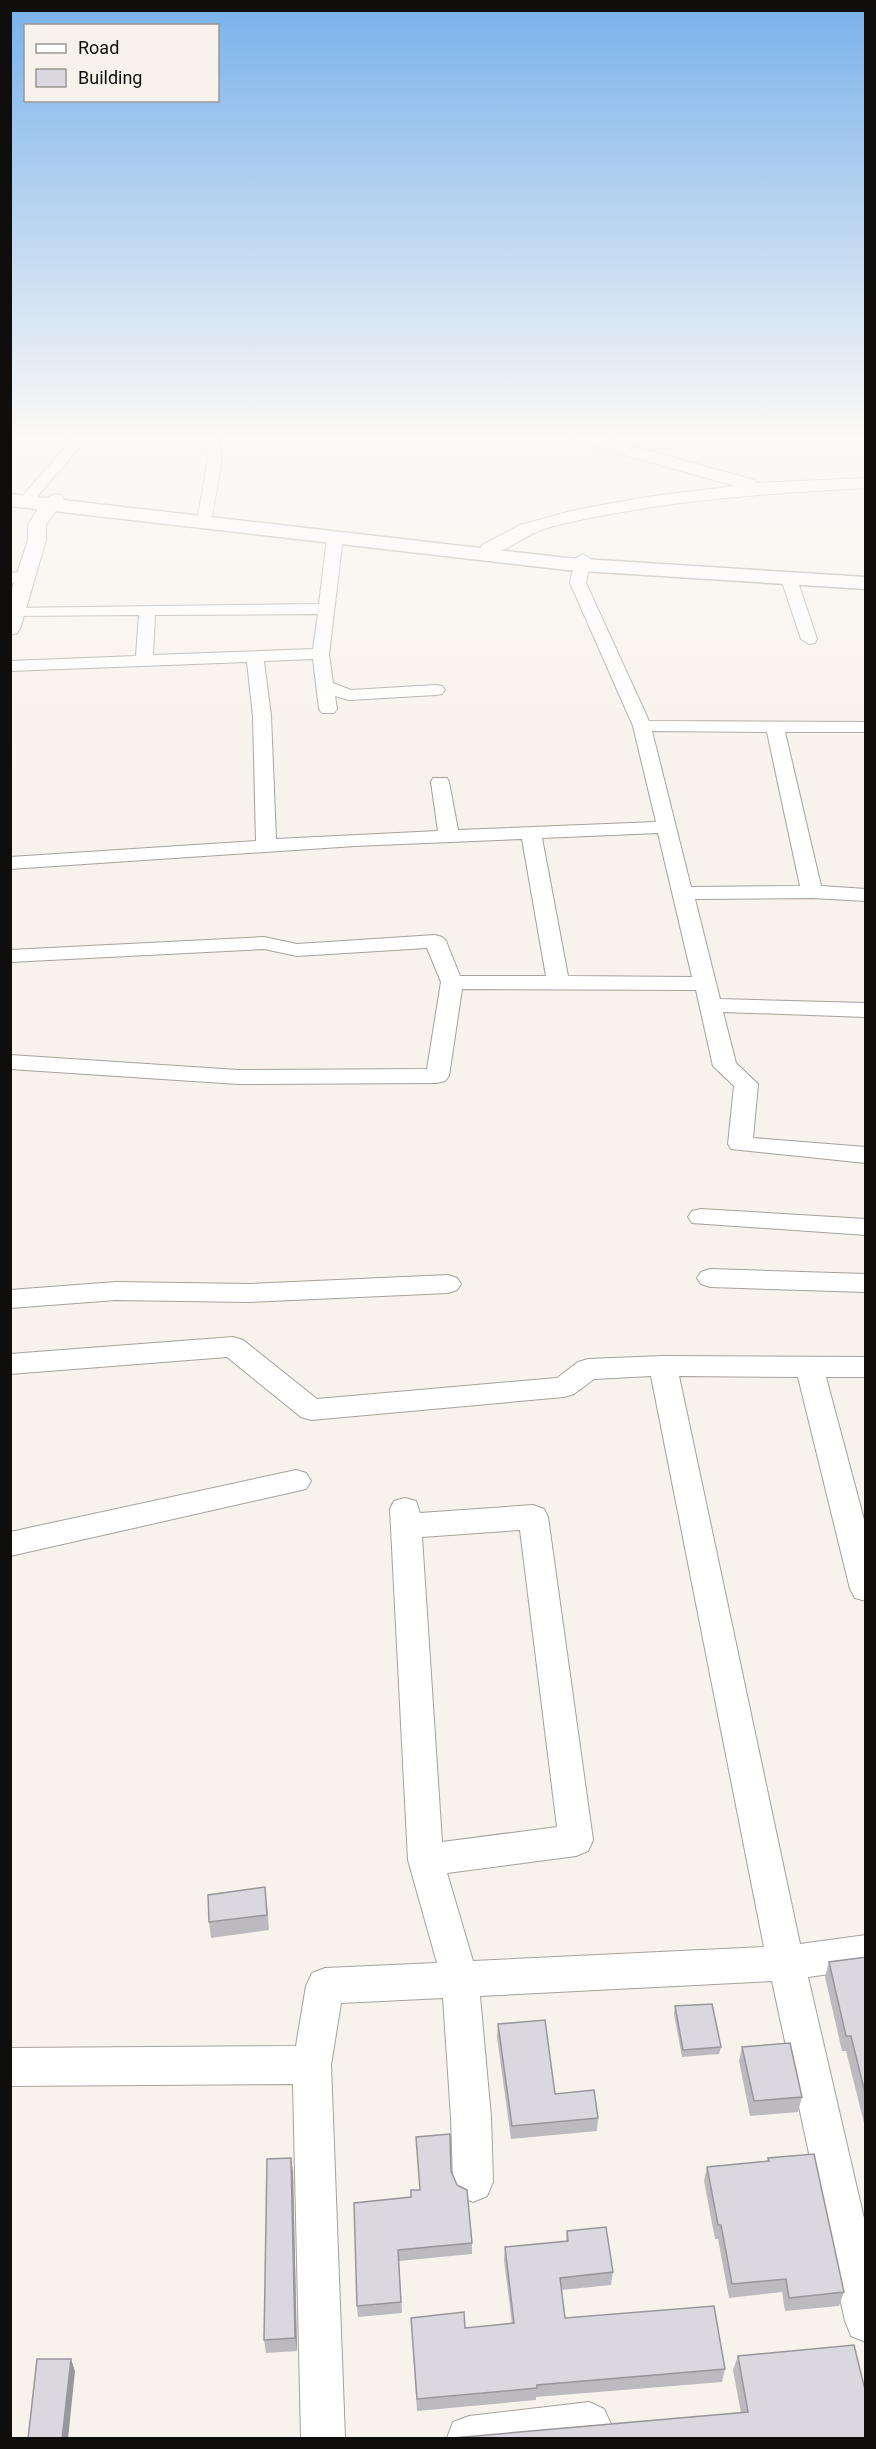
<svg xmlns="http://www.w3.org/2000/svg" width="876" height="2449" viewBox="0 0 876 2449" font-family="Roboto,sans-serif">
  <rect width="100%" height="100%" fill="#f8f2ec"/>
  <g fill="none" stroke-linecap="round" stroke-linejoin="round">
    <defs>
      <path id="minor" d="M75,436H89L35,499H25L23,496L25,493Z
        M204,436H218L222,459L212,516L205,520L198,516L208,459Z
        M617,436H635L614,447H604L602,444Z
        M335,532L343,537L329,654L333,683L351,690L436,685L442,686L445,690L442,694L436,695L349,700L335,696L337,709L334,713H322L319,709L313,659L264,661L271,716L276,839L438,831L431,782L433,778H447L449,782L458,830L656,822L633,726L570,583L575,559L583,554L591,559L586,583L649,721L866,722V732H785L821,886L866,889V901L812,898L695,899L720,999L866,1003V1017L723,1012L736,1063L758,1084L753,1138L866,1147V1163L731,1149L728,1144L734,1086L713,1066L696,990L462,989L449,1076L445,1081L437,1083L238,1084L10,1069V1055L238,1070L427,1069L441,982L427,948L297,956L264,949L10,962V950L264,937L297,944L435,935L442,937L446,941L460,976H546L522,839L355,846L10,869V857L256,841L253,716L247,662L10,671V661L136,656L139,615L16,616L10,614V608L319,604L327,537ZM318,614L313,649L153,655L155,615ZM652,731L767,732L800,886L691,887ZM658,833L692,977L568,976L542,838Z
        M27,571L35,576L33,579L10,583V573Z
        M789,574L797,579L817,639L815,643L809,644L801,639L781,579Z
        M701,1209L866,1219V1235L692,1223L688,1217L692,1211Z
        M710,1269L866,1274V1292L710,1287L701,1284L697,1278L701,1272Z
        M448,1275L457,1278L461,1284L457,1290L448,1293L249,1302L116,1300L10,1308V1290L116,1282L249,1284Z
        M233,1337L243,1340L317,1399L557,1378L578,1362L588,1359L663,1356L866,1357V1377H826L866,1527V1601L855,1598L850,1589L798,1377L679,1376L800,1944L866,1935V1969L808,1977L866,2227V2342L851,2336L845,2321L772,1981L480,1996L491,2117L493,2182L487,2196L473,2202L459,2196L453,2182L451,2117L443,1998L341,2003L331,2065L345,2438H301L293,2084L10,2086V2048L296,2046L306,1986L312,1973L325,1968L437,1963L408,1860L390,1509L394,1501L405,1498L416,1501L420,1513L533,1505L544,1509L548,1517L593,1840L588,1851L576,1856L447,1873L473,1961L764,1947L651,1376L594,1379L574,1394L564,1397L311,1420L301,1417L227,1357L10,1374V1354ZM520,1530L557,1827L442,1842L422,1537Z
        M296,1470L306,1473L311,1481L306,1489L10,1556V1532Z
        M589,2402L604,2409L611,2424L605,2438H447L453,2422L469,2416Z"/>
      <path id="tertiary" d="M570,436H596L754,480L756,483L866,478V488C770,493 674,500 580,520C565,523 546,527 532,534C517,541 499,557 482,553L480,549L482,545L520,525L575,510L646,497L735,486L572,440Z
        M55,494L61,495L64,499L46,525V540L20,629L17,633L10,635V595L28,540V525L43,500Z"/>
      <path id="primary" d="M10,494L567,558L866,577V589L567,570L10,506Z"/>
    </defs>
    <!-- minor casing -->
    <use href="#minor" stroke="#a6a19b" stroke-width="2"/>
    <!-- tertiary casing -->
    <use href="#tertiary" stroke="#a6a19b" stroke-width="2"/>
    <!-- primary casing -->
    <use href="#primary" stroke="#a6a19b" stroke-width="3"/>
    <!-- minor -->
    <use href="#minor" fill="#fff" fill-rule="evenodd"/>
    <!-- tertiary -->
    <use href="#tertiary" fill="#fff" fill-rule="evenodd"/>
    <!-- primary -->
    <use href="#primary" fill="#fff" fill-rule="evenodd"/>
  </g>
  <!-- wall -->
  <path fill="#bcb9bf" d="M267,1903L269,1930L211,1938L209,1922Z
    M866,1957V2131L846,2051H842L825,1977L829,1962Z
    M675,2006L721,2047L719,2054L682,2057L674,2014Z
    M498,2024L555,2094L598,2118L597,2131L511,2139L497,2037Z
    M742,2047L802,2097L798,2112L750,2116L739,2061Z
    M416,2137L451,2171L472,2243V2254L399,2261L402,2313L358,2317L357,2306L411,2197L420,2190Z
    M291,2158L293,2172L297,2351L266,2353L264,2340Z
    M768,2158L844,2292L839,2306L785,2311L782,2292L729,2298L718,2239H715L704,2181L707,2167L767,2161Z
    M567,2231L613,2272L611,2285L561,2290L565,2318L725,2369L722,2382L536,2397V2400L417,2411L411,2318L465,2328L512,2324L504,2260L505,2247L566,2241Z
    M738,2356L866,2394L741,2413L733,2370Z"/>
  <!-- shaded-wall -->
  <path fill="#99969b" d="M291,2158L293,2172L297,2351L295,2338Z
    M71,2359L75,2371L68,2439H62Z"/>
  <!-- building -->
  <path fill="#dbd7de" stroke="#99969b" stroke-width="1.5" d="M265,1887L267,1915L209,1922L208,1895Z
    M866,1957V2097L851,2036H846L829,1962Z
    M712,2004L721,2047L683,2050L675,2006Z
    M545,2020L555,2094L594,2090L598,2118L512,2126L498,2024Z
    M790,2043L802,2097L754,2101L742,2047Z
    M450,2134L451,2171L457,2185L467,2190L472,2243L398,2250L401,2302L357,2306L354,2203L411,2197V2190H420L416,2137Z
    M814,2154L844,2292L789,2298L786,2279L732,2284L721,2225H718L707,2167L769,2161L768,2158Z
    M291,2158L295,2338L264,2340L267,2159Z
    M606,2227L613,2272L560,2278L565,2318L714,2306L725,2369L537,2385V2388L417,2399L411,2318L464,2312L465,2328L514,2323L505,2247L568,2241L567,2231Z
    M854,2345L866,2394V2439H441L748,2412L738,2356Z
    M37,2359H71L62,2439H28Z"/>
  <!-- sky -->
  <linearGradient id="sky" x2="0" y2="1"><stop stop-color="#78b1eb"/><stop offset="0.56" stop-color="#fcf9f6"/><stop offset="1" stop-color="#fcf9f6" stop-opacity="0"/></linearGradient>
  <rect width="876" height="779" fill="url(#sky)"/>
  <!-- border -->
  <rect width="876" height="2449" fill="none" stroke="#100e0c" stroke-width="24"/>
  <!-- legend -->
  <rect x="24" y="24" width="195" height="78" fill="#f8f2ec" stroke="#9b9792" stroke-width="1.5"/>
  <rect x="36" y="44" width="30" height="9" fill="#ffffff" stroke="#9b9792" stroke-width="1.5"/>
  <text x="78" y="54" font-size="18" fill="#100e0c">Road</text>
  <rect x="36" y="69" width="30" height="18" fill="#dbd7de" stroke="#9b9792" stroke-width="1.5"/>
  <text x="78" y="84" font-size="18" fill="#100e0c">Building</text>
</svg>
